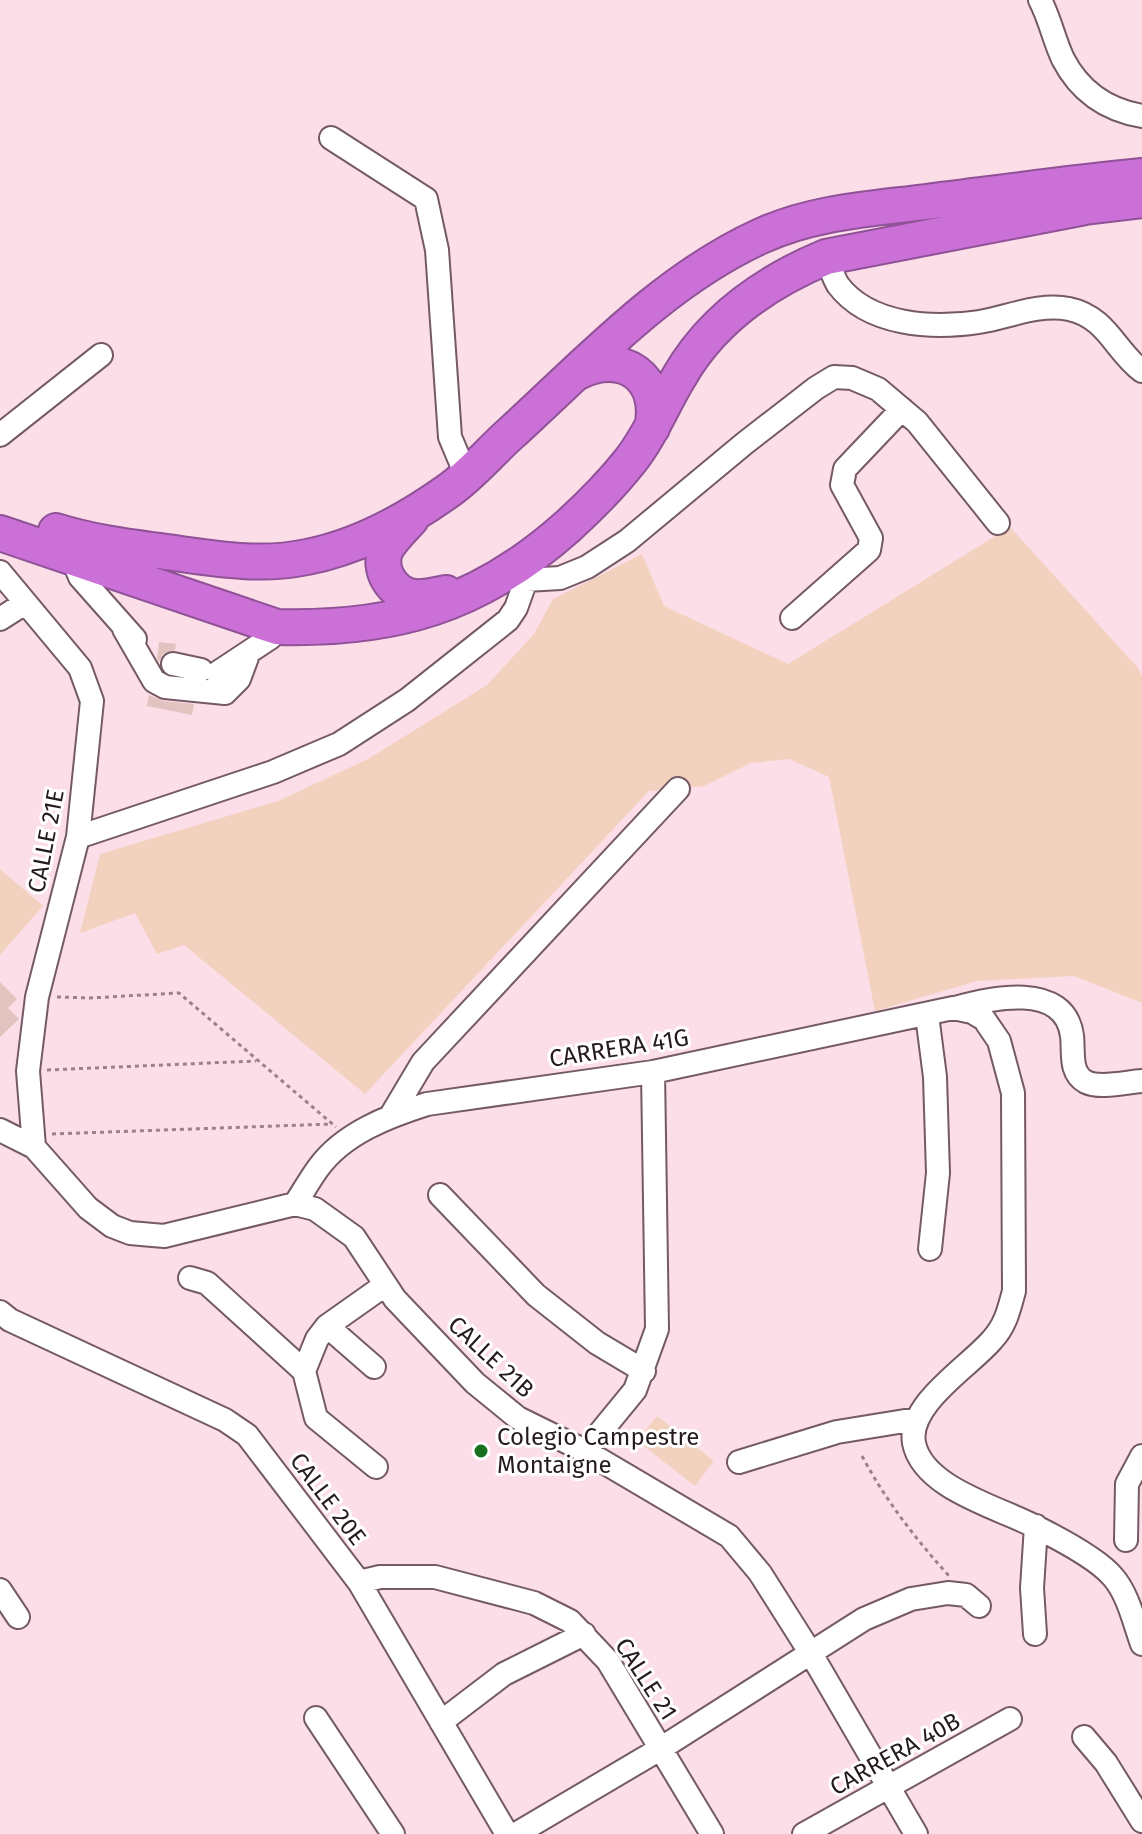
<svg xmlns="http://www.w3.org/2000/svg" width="1142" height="1834" viewBox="0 0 1142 1834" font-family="'Fira Sans',sans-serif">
  <rect width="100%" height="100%" fill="#fcdee9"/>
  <!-- green -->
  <path fill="#f2d2bf" d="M1010,527L1138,668L1142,676V1003L1074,976L977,981L875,1011L829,777L789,759L751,763L704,786L649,791L365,1094L184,945L157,954L135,913L80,933L100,854L278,801L368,759L487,685L534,634L553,599L642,554L664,606L788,664Z
    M0,869L43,906L0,955Z
    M657,1416L714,1461L695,1486L637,1441Z"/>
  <!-- building -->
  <path fill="#e3c3c0" d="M159,642L176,644L175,650L163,654L159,662L157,658Z
    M149,695L163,701L194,704L192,715L147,706Z
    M0,982L17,999L8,1008L19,1019L0,1037Z"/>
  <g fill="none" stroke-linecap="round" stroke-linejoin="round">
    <defs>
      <path id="minor" d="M1040,0C1050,19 1054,40 1063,59C1080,92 1107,110 1142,116
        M331,138L426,199L437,250L450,437L466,475
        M826,257C830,266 833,277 838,285C869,326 933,329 979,322C1009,317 1039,303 1069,309C1107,317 1115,351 1142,371
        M0,435L101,355
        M72,558L80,577L135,639
        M0,572L80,668L92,701L78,837L37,997L28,1071L34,1147
        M526,580L560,578L587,567L627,541L745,443L816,388L834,377L852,378L878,389L917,422L998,523
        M792,618L869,550L871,538L842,485L845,469L902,409
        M0,619L25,603
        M124,629L154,681L165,687L225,693L239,679L249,652
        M173,664L201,670
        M217,673L270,638L277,627
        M78,837L273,772L339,744L407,700L508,620L516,608L526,580L519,571
        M955,1008C990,998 1065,981 1072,1036C1074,1052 1069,1073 1086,1082C1100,1089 1127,1082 1142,1081
        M927,1015L935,1077L938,1173L930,1249
        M392,1114L423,1062L678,789
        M0,1130L34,1147L88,1208L112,1226L130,1233L164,1236L295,1204L315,1209L354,1237L395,1299L475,1383L518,1418L585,1451L729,1536L760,1573L810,1652L916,1834
        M440,1195L536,1295L597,1343L644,1371
        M295,1204C303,1192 310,1179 319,1167C344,1133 389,1116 427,1104L653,1072L953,1008L972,1012L984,1019L999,1041L1013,1093L1014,1291C1009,1309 1006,1325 992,1340C970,1366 907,1404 914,1443C923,1489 1001,1508 1036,1527C1058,1538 1098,1559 1113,1577C1128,1594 1134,1622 1142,1644
        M190,1278L207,1283L304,1371
        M0,1312L10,1320L225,1420L247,1435L359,1582L507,1834
        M327,1326L374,1367
        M585,1451L635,1390L657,1329L653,1072
        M739,1462L837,1432L917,1419
        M376,1467L316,1418L304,1371L317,1339L327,1326L385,1285
        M1126,1540L1127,1484L1142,1456
        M359,1582L380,1577H435L534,1603L570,1621L608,1661L712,1834
        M0,1590L18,1617
        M1035,1634L1032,1588L1036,1526
        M316,1718L393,1834
        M441,1722L504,1674L584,1634
        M1084,1737L1106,1763L1142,1821
        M516,1834L660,1749L864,1619L911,1599L948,1593L966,1595L979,1606
        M804,1834L1010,1719"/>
      <path id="highway" d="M578,372C623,349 663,378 652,428
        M411,519C403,528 392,538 386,549C377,569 392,594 414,597C424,598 436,595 446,593
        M56,531C97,544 139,548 181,554C224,560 264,566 307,557C358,547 406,521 448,491C471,475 490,452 510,434C588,363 664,280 761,236C813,212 870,209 926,202C998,193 1070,183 1142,176
        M0,533L277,627C394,630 478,606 567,527C589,507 611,485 630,461C650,436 662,405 679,377C712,319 766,282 826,257L1085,207L1142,200"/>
    </defs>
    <!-- minor casing -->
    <use href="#minor" stroke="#745a64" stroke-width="26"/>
    <!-- highway casing -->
    <use href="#highway" stroke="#905297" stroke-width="38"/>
    <!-- path -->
    <path stroke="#98828b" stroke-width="3" stroke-dasharray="4 4" stroke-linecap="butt" d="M57,997L90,998L179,993L336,1127
      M47,1070L256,1061
      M52,1134L332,1124
      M862,1456C886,1501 915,1538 949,1576"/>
    <!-- minor -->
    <use href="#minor" stroke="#fff" stroke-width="22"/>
    <!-- highway -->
    <use href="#highway" stroke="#ca70d7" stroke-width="34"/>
  </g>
  <!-- markers -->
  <circle fill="#18711e" stroke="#fff" stroke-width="3" cx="481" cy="1451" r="8"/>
  <g text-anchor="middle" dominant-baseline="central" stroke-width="6" stroke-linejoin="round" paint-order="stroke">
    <!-- street labels -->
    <g font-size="24" fill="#251a1f" stroke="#fff">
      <text transform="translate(46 841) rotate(-79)">CALLE 21E</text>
      <text transform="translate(619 1048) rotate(-9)">CARRERA 41G</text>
      <text transform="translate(491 1357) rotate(43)">CALLE 21B</text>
      <text transform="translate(328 1499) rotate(53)">CALLE 20E</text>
      <text transform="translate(646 1679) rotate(57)">CALLE 21</text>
      <text transform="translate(895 1754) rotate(-29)">CARRERA 40B</text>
    </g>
    <!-- poi labels -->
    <g font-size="24" fill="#251a1f" stroke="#fff" text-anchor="start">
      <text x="497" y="1437">Colegio Campestre<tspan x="497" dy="28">Montaigne</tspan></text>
    </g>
  </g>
</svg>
